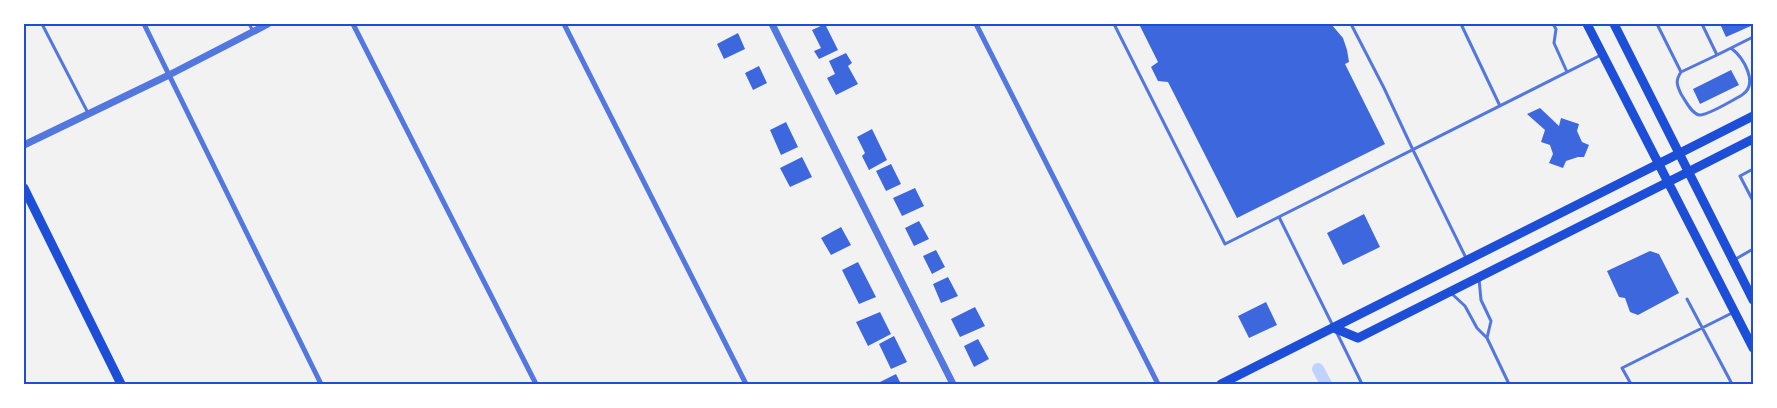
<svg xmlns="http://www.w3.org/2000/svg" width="1777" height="408" viewBox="0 0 1777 408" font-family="Overpass,sans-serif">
  <rect width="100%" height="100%" fill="#f2f2f2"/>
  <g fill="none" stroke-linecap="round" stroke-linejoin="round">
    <!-- canal -->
    <path stroke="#bfd3fe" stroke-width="12" d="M1318,369L1326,384"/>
  </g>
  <!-- building -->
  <path fill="#3d67dc" d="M825,24L838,50L819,59L814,51L821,48L812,30Z
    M1139,24H1331L1343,38L1347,50L1349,62L1345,64L1385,144L1237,218L1168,82L1158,81L1151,67L1158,62Z
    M1720,24H1753V25L1726,37Z
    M738,33L745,49L724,59L717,44Z
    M846,53L852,63L848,66L858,84L836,95L827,78L835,74L829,61Z
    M759,66L767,83L753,90L745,73Z
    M1731,70L1739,85L1700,104L1693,89Z
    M1540,108L1559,126L1561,118L1579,124L1577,131L1582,142L1589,145L1584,157H1578L1566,161L1563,168L1549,163L1553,154L1550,145L1541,142L1545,130L1527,114Z
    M786,122L798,147L781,155L770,130Z
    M872,129L887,160L869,170L862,156L865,153L857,137Z
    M802,157L812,177L790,187L780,168Z
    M891,164L901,184L886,191L876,171Z
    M915,188L924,206L902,216L893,198Z
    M1364,214L1380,247L1343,265L1327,233Z
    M919,221L929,239L914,246L905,228Z
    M841,227L851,245L831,255L821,238Z
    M936,250L945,267L932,274L923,256Z
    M1650,251L1659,254L1679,293L1638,315L1630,312L1625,298L1619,297L1607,271Z
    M858,262L876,297L859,304L842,270Z
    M948,277L958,296L941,303L933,284Z
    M1266,302L1277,325L1249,338L1238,316Z
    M975,307L985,326L960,337L951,319Z
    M880,312L891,334L868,346L856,322Z
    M894,336L907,362L891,369L879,344Z
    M978,339L989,359L974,367L964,346Z
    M896,374L901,384H876Z"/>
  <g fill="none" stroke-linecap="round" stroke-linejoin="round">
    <!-- service -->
    <path stroke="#5277de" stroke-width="3" d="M42,24L88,113
      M249,24L253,31
      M1114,24L1225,244L1603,54
      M1351,24L1384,88L1413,150L1467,260
      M1461,24L1500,106
      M1553,24L1556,29L1554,43L1567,72
      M1657,24L1681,72L1717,55L1702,24
      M1717,55L1753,37
      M1681,72C1675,81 1677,85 1681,94C1685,100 1691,113 1699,115C1707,116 1733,100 1742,95C1759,84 1744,58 1731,48
      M1753,169L1740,176L1753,201
      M1279,217L1333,326
      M1734,260L1753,249
      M1479,279L1481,300L1491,321L1487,338
      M1451,293L1465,306L1477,328L1487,338L1509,384
      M1687,299L1732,384
      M1336,331L1362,384
      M1631,384L1622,368L1734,312"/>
    <!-- minor -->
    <path stroke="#5277de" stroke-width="5" d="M144,24L321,384
      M353,24L536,384
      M564,24L746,384
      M976,24L1158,384"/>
    <!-- tertiary -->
    <path stroke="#5277de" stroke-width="7" d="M772,24L953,384
      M24,145L169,75L268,24"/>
    <!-- secondary -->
    <path stroke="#1d4ed8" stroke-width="9" d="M1680,153L1753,116
      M1690,171L1753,139
      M24,188L121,384"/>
    <!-- primary -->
    <path stroke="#1d4ed8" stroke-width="9" d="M1587,24L1753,348
      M1614,24L1753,300
      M1334,328L1358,338L1690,171
      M1221,384L1680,153"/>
  </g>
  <!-- border -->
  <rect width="1777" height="408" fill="none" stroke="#ffffff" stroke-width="50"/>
  <rect x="25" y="25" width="1727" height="358" fill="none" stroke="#1d4ed8" stroke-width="2"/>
</svg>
